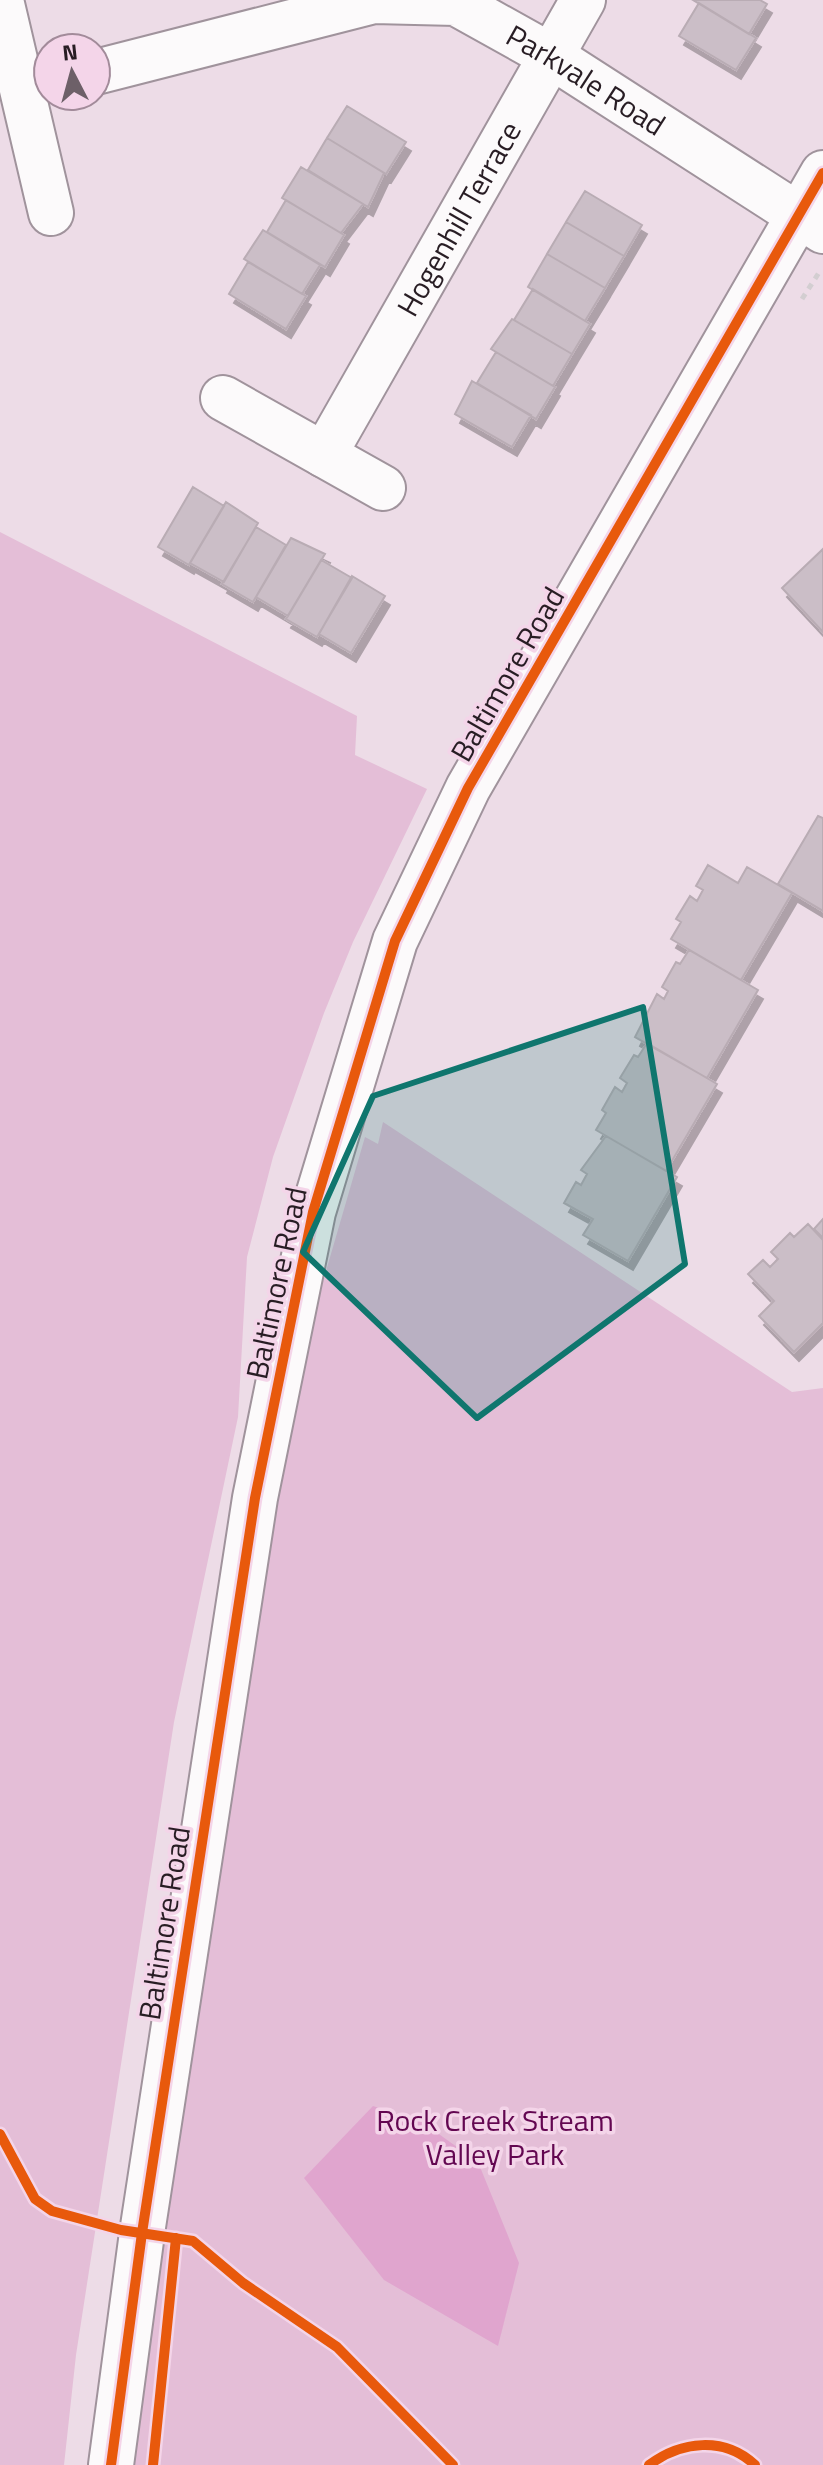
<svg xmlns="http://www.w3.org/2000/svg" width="823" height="2465" viewBox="0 0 823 2465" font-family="'Titillium Web',sans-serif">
  <defs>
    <filter id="shadow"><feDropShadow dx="5" dy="9" stdDeviation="0" flood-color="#0004"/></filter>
  </defs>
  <rect width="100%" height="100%" fill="#eddce7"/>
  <!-- green -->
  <path fill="#e4bed7" d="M0,532L357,716L355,755L427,789L353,942L324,1013L273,1157L247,1257L238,1417L174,1722L76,2355L64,2465H0Z
    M383,1122L792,1392L823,1388V2465H112L242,1634L308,1333L365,1137L378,1144Z"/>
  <!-- water -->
  <path fill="#e0a5ce" d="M373,2106L422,2122L478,2162L519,2263L498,2346L384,2280L304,2178Z"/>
  <!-- building -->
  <path fill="#cbbec7" stroke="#b9acb4" stroke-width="2" filter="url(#shadow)" d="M693,0H760L767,4L749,34Z
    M699,3L756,38L736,70L679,36Z
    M347,106L406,142L386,174L327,138Z
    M327,138L384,173L368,207L308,170Z
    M301,167L363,204L341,233L282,198Z
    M585,191L642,225L624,256L566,222Z
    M286,200L344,235L325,267L267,232Z
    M566,222L624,256L605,288L547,254Z
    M263,230L320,265L302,294L244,259Z
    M547,254L605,288L585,321L528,287Z
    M248,262L306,296L286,329L229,294Z
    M533,289L590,324L572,354L514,320Z
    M512,319L572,354L553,386L491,349Z
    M496,352L555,387L536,419L477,383Z
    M472,381L531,415L512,447L455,414Z
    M193,487L224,506L189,565L158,547Z
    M226,502L258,523L224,582L190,563Z
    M256,527L286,545L253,602L222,584Z
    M291,538L325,554L288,616L256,597Z
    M823,549V632L782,588Z
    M321,560L352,578L317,637L286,619Z
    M352,576L385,596L351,653L319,634Z
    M818,816L823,818V911L778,884Z
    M708,865L738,883L747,867L792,893L741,980L671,939L681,922L676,919L690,896L697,901L703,890L696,886Z
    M689,950L758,990L707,1078L635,1037L657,994L664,999L668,991L662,987L676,962L680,964Z
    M647,1043L717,1084L666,1171L596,1130L606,1113L602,1110L615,1087L622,1092L627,1083L620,1078L634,1055L638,1057Z
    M606,1136L677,1177L628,1261L583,1235L593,1219L564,1203L576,1182L581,1185L587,1174L581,1170Z
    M823,1219V1238L814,1229Z
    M808,1224L823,1240V1323L794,1352L759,1316L774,1301L748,1274L763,1260L770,1267L778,1259L771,1252L790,1233L794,1237Z"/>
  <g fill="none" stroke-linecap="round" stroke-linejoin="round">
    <defs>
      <g id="minor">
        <path d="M1,0L51,213"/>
        <path id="s1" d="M96,72L374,1L456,3L551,56L823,231"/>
        <path d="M223,398L383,488"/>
        <path id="s2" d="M324,455L583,0"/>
        <path d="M111,2465L142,2233L255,1498L313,1212L395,941L468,788L823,173"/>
      </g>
    </defs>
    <!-- minor casing -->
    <use href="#minor" stroke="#a0939c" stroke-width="48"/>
    <!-- path -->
    <path stroke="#d3ced1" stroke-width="5" stroke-dasharray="6 6" stroke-linecap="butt" d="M802,299L820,271"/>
    <!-- minor -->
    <use href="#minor" stroke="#fcfafb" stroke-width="44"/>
    <defs>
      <path id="cycleway" d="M0,2134L35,2199L52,2211L121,2230L193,2241L243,2283L337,2347L453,2465
        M111,2465L142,2233L255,1498L313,1212L395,941L468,788L823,173
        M153,2465L176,2238
        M649,2465C681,2441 724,2436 755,2465"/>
    </defs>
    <!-- cycleway casing -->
    <use href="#cycleway" stroke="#f4d5e9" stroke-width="15"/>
    <!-- cycleway -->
    <use href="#cycleway" stroke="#e8590c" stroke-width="10"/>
  </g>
  <!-- marked area -->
  <path fill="#0f766e" fill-opacity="0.2" stroke="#0f766e" stroke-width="6" stroke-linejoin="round" d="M643,1007L685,1264L477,1418L303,1252L373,1096Z"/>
  <g text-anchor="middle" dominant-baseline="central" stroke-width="7" stroke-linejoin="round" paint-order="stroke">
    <!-- street labels -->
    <g font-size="30" fill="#281d24" stroke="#f4d5e9">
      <text stroke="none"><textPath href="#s1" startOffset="520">Parkvale Road</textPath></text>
      <text stroke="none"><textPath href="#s2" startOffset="272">Hogenhill Terrace</textPath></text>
      <text transform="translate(507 674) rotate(-60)">Baltimore Road</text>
      <text transform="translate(276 1283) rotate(-78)">Baltimore Road</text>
      <text transform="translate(164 1923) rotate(-81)">Baltimore Road</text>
    </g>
    <!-- park labels -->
    <g font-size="30" fill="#630751" stroke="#f4d5e9">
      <text x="495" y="2120">Rock Creek Stream<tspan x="495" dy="34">Valley Park</tspan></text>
    </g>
  </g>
  <!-- north arrow -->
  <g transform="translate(72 72) rotate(354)"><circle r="38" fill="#f4d5e9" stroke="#a28b9a" stroke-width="2"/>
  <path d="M0-6L14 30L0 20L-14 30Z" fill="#6d6068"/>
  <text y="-12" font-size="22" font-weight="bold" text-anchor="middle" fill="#281d24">N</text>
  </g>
</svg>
